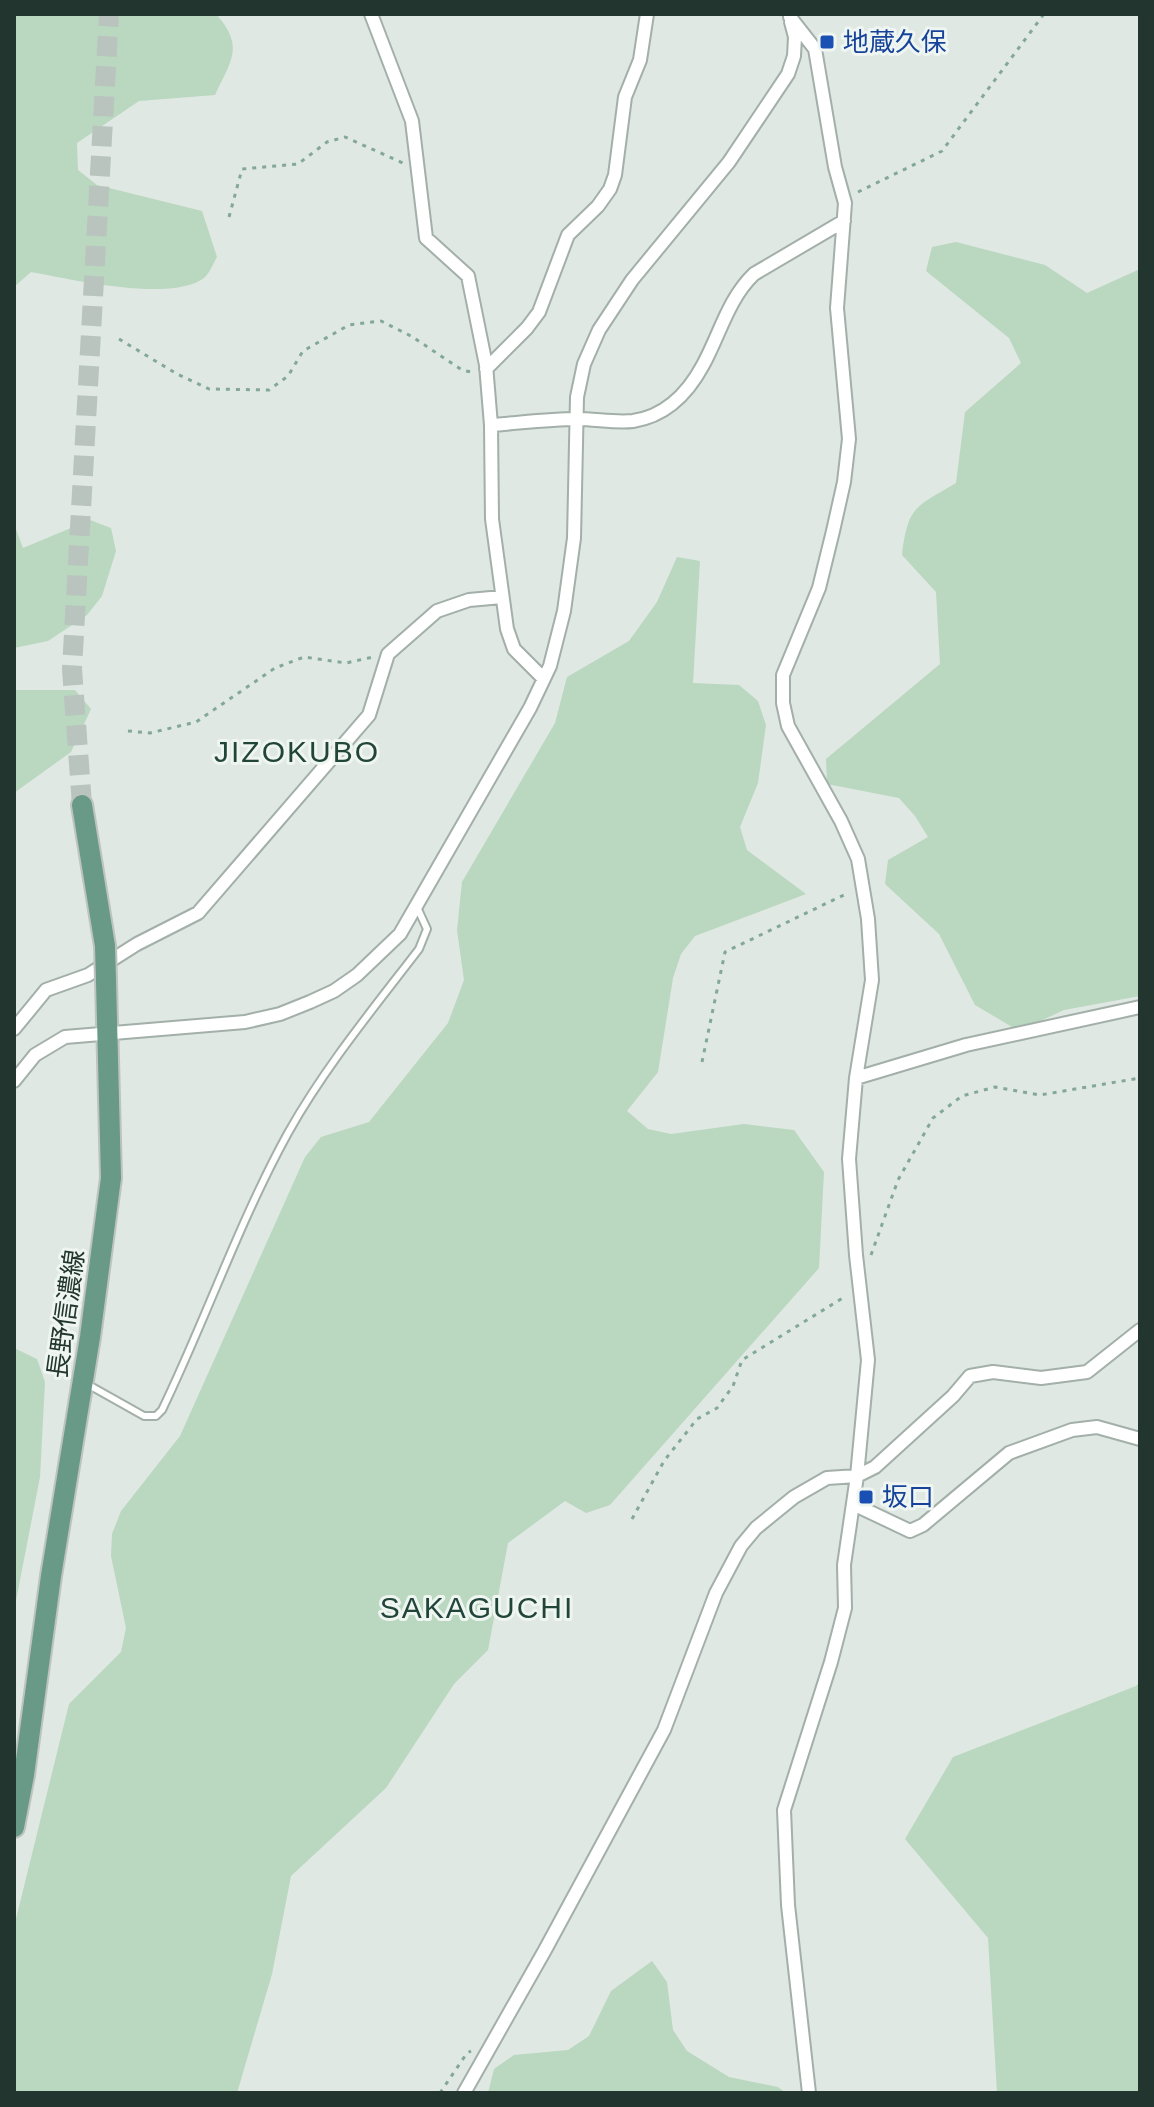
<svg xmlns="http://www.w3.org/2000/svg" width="1154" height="2107" viewBox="0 0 1154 2107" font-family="Arial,'Noto Sans JP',sans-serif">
  <rect width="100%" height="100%" fill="#dfe8e3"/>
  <!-- green -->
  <path fill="#bad7bf" d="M14,14H216C245,47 231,60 215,95L139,101L77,143L78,170L97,185L202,211L217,257C213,264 209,274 204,278C171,303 70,279 31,272L14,287Z
    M956,242L1045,265L1087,293L1140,269V996L1064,1010L1019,1031L975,1005L939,934L885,884L888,860L928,837L915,816L899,798L827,784L826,759L940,664L936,592L902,555C908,505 916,507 956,483L965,412L1021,363L1009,338L926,271L932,247Z
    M90,520L111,528L116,551L102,596L87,615L48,641L14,648V524L23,548Z
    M677,557L700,561L693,683L739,685L758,701L766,725L758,783L740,827L747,850L806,894L695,936L681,954L673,978L658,1072L627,1111L648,1129L671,1134L744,1124L794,1130L824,1172L819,1268L610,1505L586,1513L565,1501L508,1543L488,1650L454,1684L386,1788L291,1876L272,1974L237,2093H14V1927L69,1704L121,1652L126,1628L111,1556L112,1534L121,1511L180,1436L305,1157L321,1137L369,1122L448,1023L464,980L457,930L462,882L555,723L567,677L629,641L657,602Z
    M14,690H75L91,709L71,752L14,793Z
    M14,1348L37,1359L45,1382L40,1477L14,1611Z
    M1140,1682V2093H997L988,1938L905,1839L953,1757L1136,1686Z
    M652,1961L667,1982L673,2030L687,2051L729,2077L778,2087L786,2093H488L494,2069L514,2055L568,2050L589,2036L611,1991Z"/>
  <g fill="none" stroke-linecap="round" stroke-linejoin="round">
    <!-- primary-tunnel -->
    <path stroke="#b9c4bf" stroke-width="20" stroke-dasharray="20 10" stroke-linecap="butt" d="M82,805L72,669L109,14"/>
    <defs>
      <path id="service" d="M87,1384L144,1416H156L162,1410C206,1319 239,1222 288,1133C325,1067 373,1009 419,949L427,929L416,905"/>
      <path id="minor" d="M371,14L412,121L426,238L468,276L486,365L491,425C519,423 549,419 577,419C596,419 615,423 633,421C666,416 688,393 703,365C720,334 728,299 754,274L844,221
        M790,17L815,49L835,167L845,203L837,308L849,439L844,482L833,531L819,588L783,675V703L788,726L841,821L858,859L868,919L872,980L856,1078L849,1159L856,1255L868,1360L857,1476L844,1565L845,1608L831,1662L784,1810L788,1905L809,2093
        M486,369L527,328L539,312L568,235L598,206L610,189L615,175L625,97L640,60L647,14
        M491,425L492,519L507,629L514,649L544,679
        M14,1029L46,990L88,975L137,944L198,913L369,715L388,654L437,611L469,600L502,597
        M856,1078L966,1045L1140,1007
        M14,1081L35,1055L65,1037L245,1022L280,1014L310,1002L334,991L357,975L400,934L530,708L550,666L564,611L574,538L577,397L584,364L599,330L632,280L729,162L788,74L794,56L795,37L791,22
        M853,1504L910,1531L923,1525L1009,1453L1072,1430L1097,1427L1140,1439
        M464,2093L545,1950L664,1730L716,1593L741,1546L756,1528L794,1497L827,1478L857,1476L875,1467L953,1396L970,1376L993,1372L1041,1378L1087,1372L1140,1330"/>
      <path id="primary" d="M82,805L105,946
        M14,1827L24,1775L51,1576L90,1337L111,1178L106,980"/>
    </defs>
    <!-- service casing -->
    <use href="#service" stroke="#a3afa9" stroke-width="10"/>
    <!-- minor casing -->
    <use href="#minor" stroke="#a3afa9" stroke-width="16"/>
    <!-- primary casing -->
    <use href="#primary" stroke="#bdc3c1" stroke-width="24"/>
    <!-- path -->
    <path stroke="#83a899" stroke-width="3" stroke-dasharray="4 6" stroke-linecap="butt" d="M858,192L942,151L1044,14
      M229,217L242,169L298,164L327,142L345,137L403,163
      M119,339L177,374L209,389L269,390L288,376L303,351L349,325L381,321L411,336L462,370L471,372
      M128,731L150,733L196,722L275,668L304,657L346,663L373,657
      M702,1062L725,952L848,893
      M871,1255L898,1180L933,1118L962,1096L995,1087L1040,1095L1140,1078
      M632,1519L664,1461L697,1419L717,1408L733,1386L742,1360L846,1296
      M440,2093L467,2053L471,2051"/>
    <!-- service -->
    <use href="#service" stroke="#fff" stroke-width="6"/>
    <!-- minor -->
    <use href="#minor" stroke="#fff" stroke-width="12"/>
    <!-- primary -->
    <use href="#primary" stroke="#699987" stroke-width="20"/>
    <defs>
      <path id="primary-bridge" d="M105,946L106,980"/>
    </defs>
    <!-- primary-bridge casing -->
    <use href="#primary-bridge" stroke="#bdc3c1" stroke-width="24" stroke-linecap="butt"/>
    <!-- primary-bridge -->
    <use href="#primary-bridge" stroke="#699987" stroke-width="20"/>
  </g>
  <!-- markers -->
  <g fill="#1a4fb4" stroke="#eff5f1" stroke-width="3">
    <rect x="819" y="34" width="16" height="16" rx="4"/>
    <rect x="858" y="1489" width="16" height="16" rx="4"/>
  </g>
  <g text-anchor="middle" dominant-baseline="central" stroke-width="6" stroke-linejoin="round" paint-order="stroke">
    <!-- transit labels -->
    <g font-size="26" fill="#164399" stroke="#eff5f1" text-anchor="start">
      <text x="843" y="42">地蔵久保</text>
      <text x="882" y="1497">坂口</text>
    </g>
    <!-- street labels -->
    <g font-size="26" fill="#22362f" stroke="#eff5f1">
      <text transform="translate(66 1314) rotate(-82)">長野信濃線</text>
    </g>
    <!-- quarter labels -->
    <g font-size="30" letter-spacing="2" fill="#214539" stroke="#eff5f1">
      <text x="297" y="751">JIZOKUBO</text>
      <text x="477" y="1607">SAKAGUCHI</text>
    </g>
  </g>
  <!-- border -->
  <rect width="1154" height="2107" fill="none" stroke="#22362f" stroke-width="32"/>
</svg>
